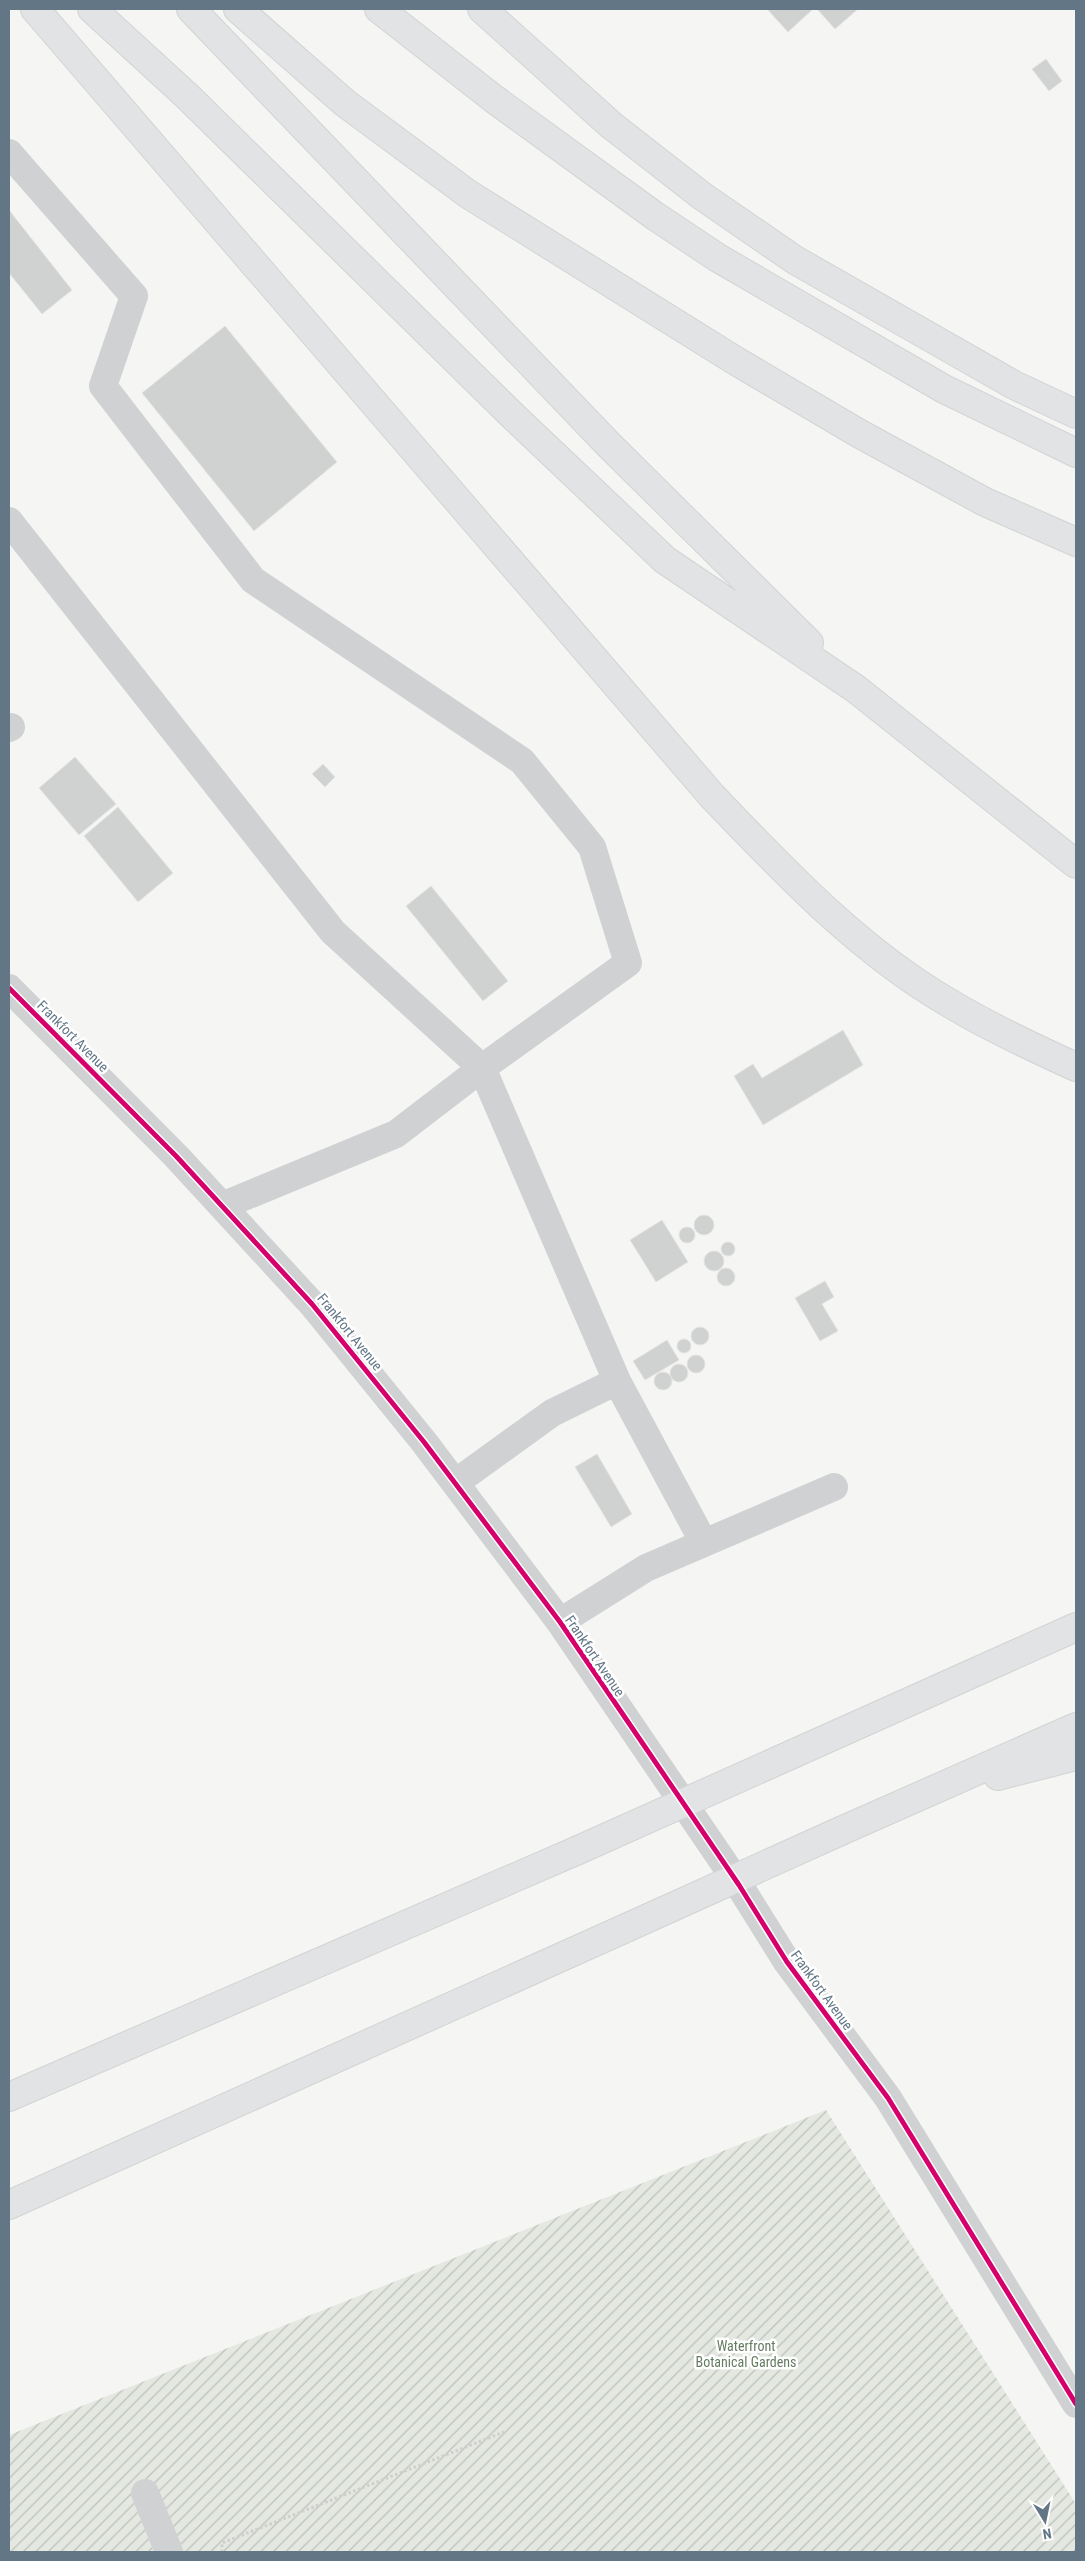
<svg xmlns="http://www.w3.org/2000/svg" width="1085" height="2561" viewBox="0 0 1085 2561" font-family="'Roboto Condensed',sans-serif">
  <defs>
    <pattern id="garden-furrows" width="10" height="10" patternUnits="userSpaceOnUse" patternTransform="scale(1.25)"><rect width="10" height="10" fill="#e4e8e1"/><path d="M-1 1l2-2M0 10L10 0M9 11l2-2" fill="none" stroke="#bcc1bc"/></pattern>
  </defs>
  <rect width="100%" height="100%" fill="#f5f5f3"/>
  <!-- garden -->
  <path fill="url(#garden-furrows)" d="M826,2110L1076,2504V2552H9V2435Z"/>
  <!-- building -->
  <path fill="#d0d2d1" stroke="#e4e4e2" d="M767,9H811L812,10L788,32Z
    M817,9H858L835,29Z
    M1046,59L1062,81L1049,91L1032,69Z
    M9,210L72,290L42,314L9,273Z
    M225,326L337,462L254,531L142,393Z
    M75,757L116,804L79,835L39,788Z
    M323,764L335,777L325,787L312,774Z
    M118,807L173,873L138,902L84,836Z
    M431,886L508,981L483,1001L406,906Z
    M843,1030L863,1065L763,1125L734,1076L753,1064L762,1078Z
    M694 1225a10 10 0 1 1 20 0a10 10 0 1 1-20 0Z
    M662,1220L688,1262L656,1282L630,1240Z
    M679 1235a8 8 0 1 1 16 0a8 8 0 1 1-16 0Z
    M721 1249a7 7 0 1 1 14 0a7 7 0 1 1-14 0Z
    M704 1261a10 10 0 1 1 20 0a10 10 0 1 1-20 0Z
    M717 1277a9 9 0 1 1 18 0a9 9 0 1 1-18 0Z
    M825,1281L834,1297L822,1304L838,1331L820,1341L795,1298Z
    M691 1336a9 9 0 1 1 18 0a9 9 0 1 1-18 0Z
    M677 1346a7 7 0 1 1 14 0a7 7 0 1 1-14 0Z
    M667,1340L679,1360L645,1380L633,1361Z
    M687 1364a9 9 0 1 1 18 0a9 9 0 1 1-18 0Z
    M670 1373a9 9 0 1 1 18 0a9 9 0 1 1-18 0Z
    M654 1381a9 9 0 1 1 18 0a9 9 0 1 1-18 0Z
    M597,1454L632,1514L611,1527L575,1467Z"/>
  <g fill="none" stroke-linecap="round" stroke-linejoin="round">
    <defs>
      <path id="highway" d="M35,9L712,796C785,872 859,951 951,1004C991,1028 1034,1048 1076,1067
        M92,9L186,95L513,416L665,560L856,689L1076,864
        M191,9L609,445L809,643
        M238,9L345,103L468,194L736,361L860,434L985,502L1076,542
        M379,9L494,99L655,216L718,258L944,389L1076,453
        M482,9L611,125L702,196L795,260L1014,385L1076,414
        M795,1753L1076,1627
        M998,1776L1076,1756
        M843,1830L1076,1727
        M9,2097L576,1851
        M9,2205L626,1928"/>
    </defs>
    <!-- highway casing -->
    <use href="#highway" stroke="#d2d3d3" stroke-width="30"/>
    <!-- path -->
    <path stroke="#cecece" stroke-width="3" stroke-dasharray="2.5 2.5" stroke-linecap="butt" d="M222,2552V2543L504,2432"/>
    <!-- minor -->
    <path stroke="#d0d1d2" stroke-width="28" d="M9,153L134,296L103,386L253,580L522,761L592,847L628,963L482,1068L333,932L9,521
      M9,728L11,727
      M9,988L176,1156L312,1304L424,1442L560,1622L739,1885L787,1962L888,2098L1076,2404
      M222,1206L396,1134L482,1068L617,1381
      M455,1483L552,1413L617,1381L704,1543
      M560,1622L646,1568L834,1487
      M145,2493L169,2552"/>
    <!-- highway -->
    <use href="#highway" stroke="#e2e3e4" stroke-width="28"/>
    <defs>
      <path id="highway-bridge" d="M576,1851L795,1753
        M626,1928L843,1830"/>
    </defs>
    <!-- highway-bridge casing -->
    <use href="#highway-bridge" stroke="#d2d3d3" stroke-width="30" stroke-linecap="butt"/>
    <!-- highway-bridge -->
    <use href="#highway-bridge" stroke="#e2e3e4" stroke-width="28"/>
    <defs>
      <path id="cycleway" d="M9,988L176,1156L312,1304L424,1442L560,1622L739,1885L787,1962L888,2098L1076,2404"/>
    </defs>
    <!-- cycleway casing -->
    <use href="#cycleway" stroke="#fff" stroke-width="8"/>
    <!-- cycleway -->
    <use href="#cycleway" stroke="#d6006c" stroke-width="5"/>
  </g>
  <g text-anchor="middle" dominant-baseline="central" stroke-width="5" stroke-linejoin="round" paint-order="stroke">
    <!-- street labels -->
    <g font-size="14" fill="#627686" stroke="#fff">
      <text transform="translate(73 1036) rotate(45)">Frankfort Avenue</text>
      <text transform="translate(350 1332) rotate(51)">Frankfort Avenue</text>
      <text transform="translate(595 1656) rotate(56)">Frankfort Avenue</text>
      <text transform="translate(822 1990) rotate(54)">Frankfort Avenue</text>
    </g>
    <!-- park labels -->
    <g font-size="14" fill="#667c61" stroke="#fff">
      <text x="746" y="2346">Waterfront<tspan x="746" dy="16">Botanical Gardens</tspan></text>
    </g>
  </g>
  <!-- border -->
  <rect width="1085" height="2561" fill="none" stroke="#627686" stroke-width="20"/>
  <!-- north arrow -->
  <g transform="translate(1045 2521) rotate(170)" stroke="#ffffff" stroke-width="4" paint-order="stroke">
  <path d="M0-4L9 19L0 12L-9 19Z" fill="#627686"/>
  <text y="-8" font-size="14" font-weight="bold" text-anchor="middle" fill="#627686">N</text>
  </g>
</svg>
